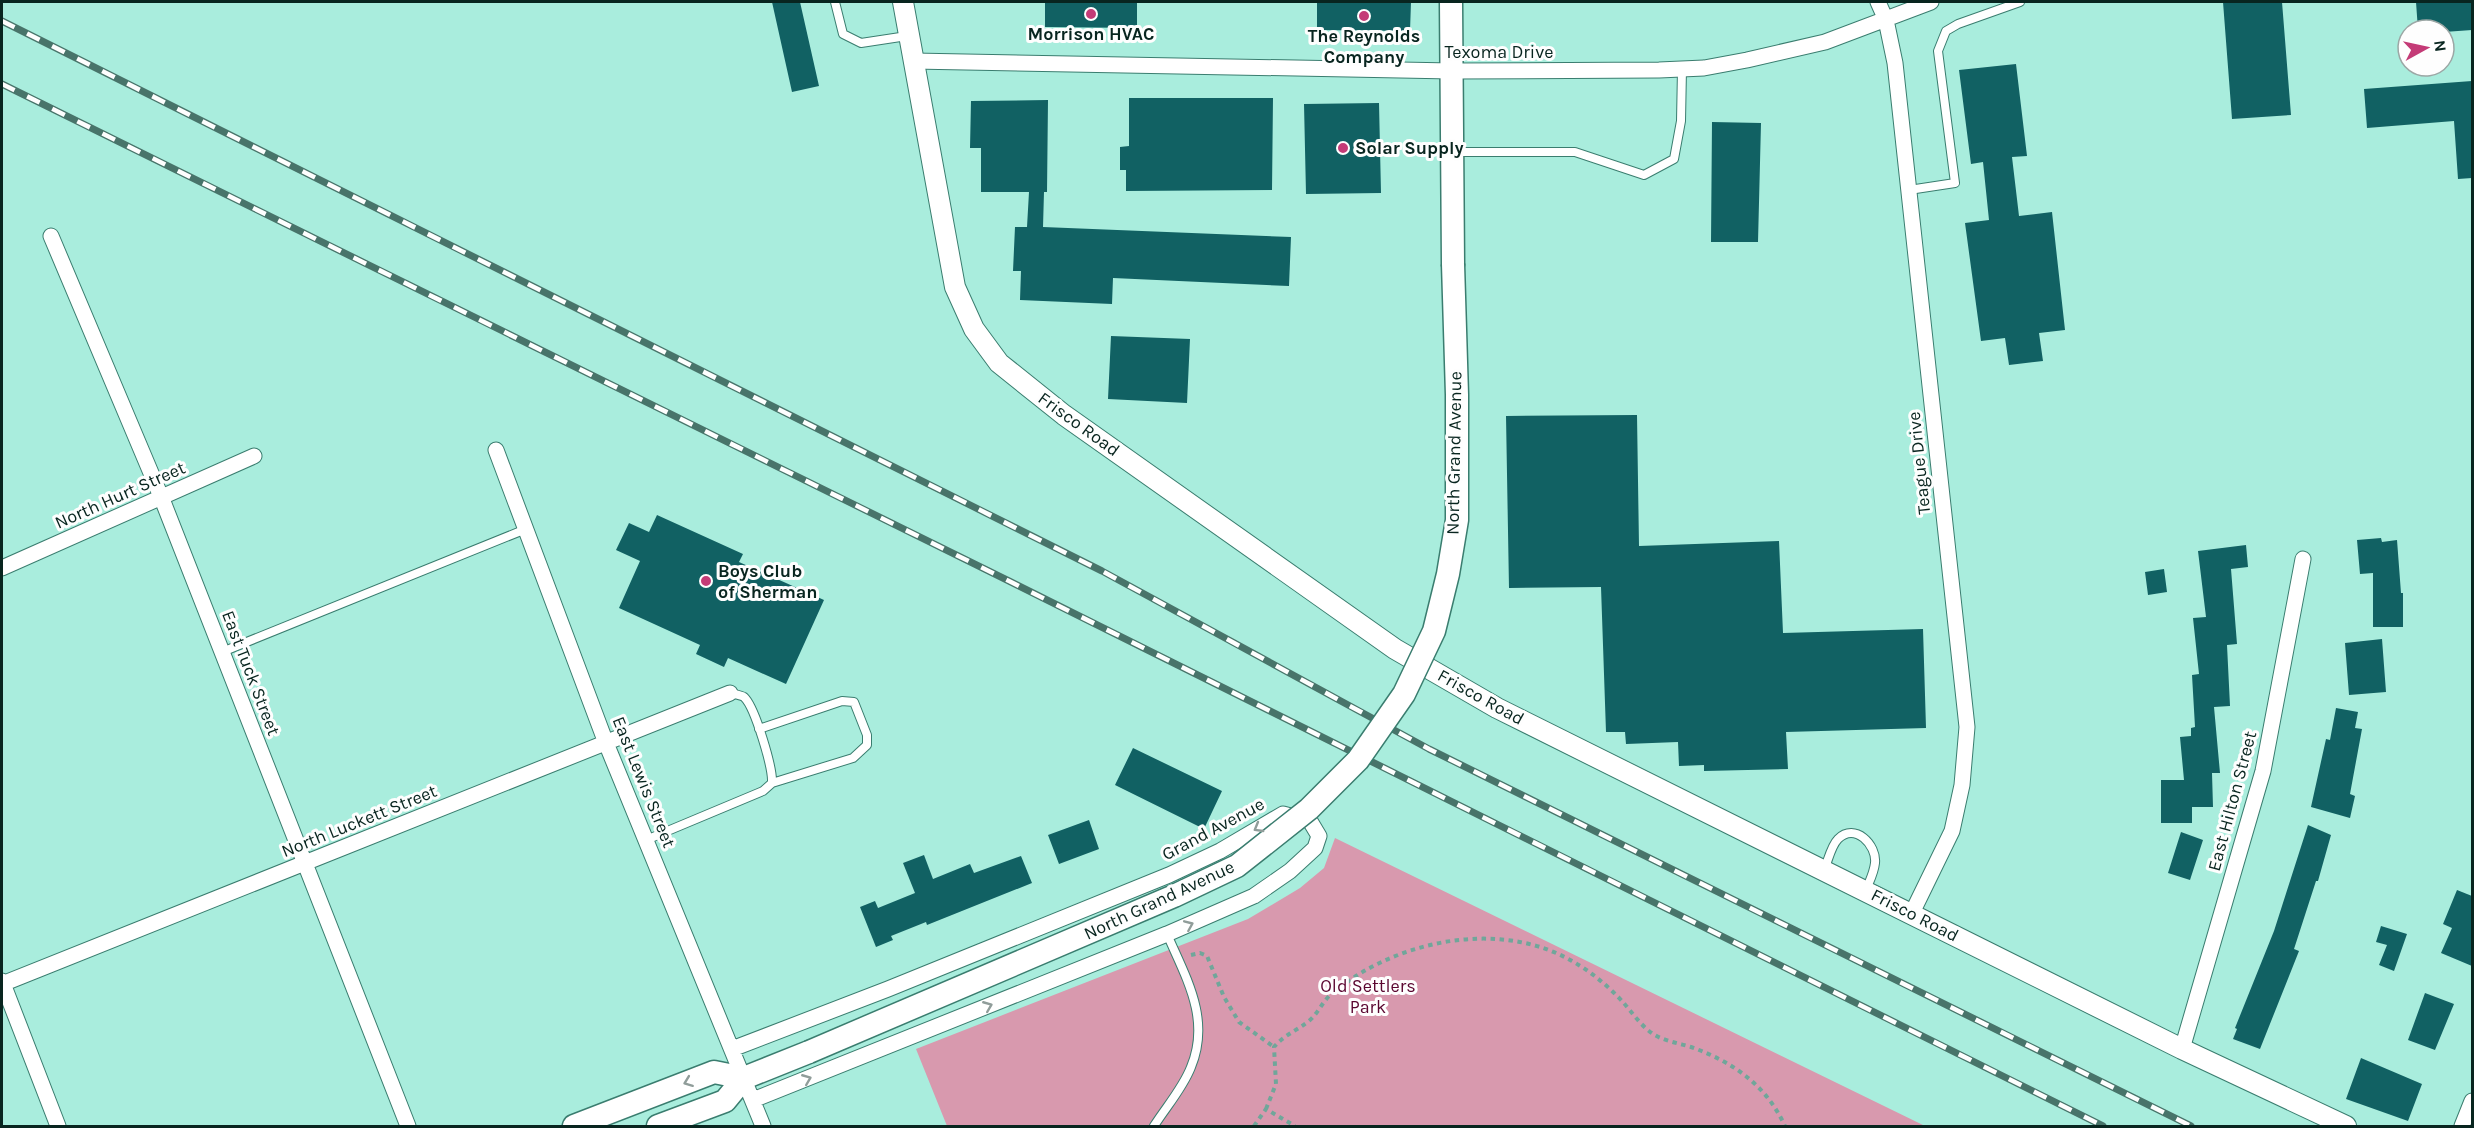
<svg xmlns="http://www.w3.org/2000/svg" width="2474" height="1128" viewBox="0 0 2474 1128" font-family="Karla,sans-serif">
  <rect width="100%" height="100%" fill="#a9eddd"/>
  <!-- green -->
  <path fill="#d899ae" d="M1335,838L1925,1126H947L916,1049L1248,919L1300,888L1324,868Z"/>
  <!-- building -->
  <path fill="#116163" d="M772,2H800L819,86L792,92Z
    M1045,2H1137V28L1045,27Z
    M1317,2H1411L1410,31L1317,30Z
    M2223,2H2282L2291,115L2232,119Z
    M2416,2H2472V30L2444,32V30H2418Z
    M2016,64L2027,156L2012,157L2019,216L2052,212L2065,330L2039,333L2043,361L2009,365L2005,338L1981,341L1965,223L1989,220L1983,162L1971,164L1959,70Z
    M2472,81V178L2458,179L2454,121L2367,128L2364,89Z
    M1129,98H1273L1272,190L1126,191V170H1120V147L1129,146Z
    M1048,100L1047,192H1044L1043,227L1291,237L1289,286L1113,278L1112,304L1020,300L1021,271H1013L1015,227H1027L1029,192H981V148H970L971,101Z
    M1379,103L1381,193L1306,194L1304,104Z
    M1712,122L1761,123L1758,242H1711Z
    M1111,336L1190,339L1187,403L1108,399Z
    M1637,415L1639,546L1779,541L1783,633L1923,629L1926,728L1786,732L1788,769L1704,771V765L1679,766L1678,742L1626,744L1625,732H1606L1601,587L1509,588L1506,416Z
    M657,515L743,554L739,562L824,600L786,684L728,658L724,667L696,654L700,645L619,608L640,561L616,550L629,523L649,532Z
    M2381,538L2382,542L2397,540L2401,593H2403V627H2373V573L2360,574L2357,540Z
    M2246,545L2248,567L2231,569L2237,644L2227,645L2230,706L2214,707L2220,773H2212L2213,807H2192V823H2161V780H2184L2180,737L2191,736V728L2195,727L2192,675L2199,674L2193,618L2206,617L2198,551Z
    M2164,569L2167,592L2148,595L2145,572Z
    M2382,639L2386,692L2349,695L2345,643Z
    M2336,708L2358,712L2355,728L2362,729L2350,794L2355,796L2350,818L2311,807L2326,739L2330,740Z
    M1133,748L1222,791L1204,829L1115,785Z
    M1089,820L1099,849L1059,864L1048,835Z
    M2308,825L2331,835L2318,881H2316L2294,949L2299,951L2260,1049L2233,1039L2237,1029L2235,1028L2274,931Z
    M2181,832L2203,840L2190,880L2168,873Z
    M924,855L933,879L970,864L974,873L1021,856L1032,883L927,925L926,922L891,936L893,940L876,947L860,907L875,901L878,908L915,893L903,863Z
    M2457,890L2472,896V966L2441,953L2452,928L2443,924Z
    M2381,926L2407,934L2394,971L2379,965L2387,945L2376,942Z
    M2425,993L2454,1004L2435,1050L2408,1040Z
    M2361,1058L2422,1084L2408,1121L2346,1099Z"/>
  <g fill="none" stroke-linecap="round" stroke-linejoin="round">
    <defs>
      <path id="service" d="M835,2L843,34L861,43L907,36
        M1456,152H1575L1644,175L1674,159L1681,121L1682,69
        M1909,190L1955,183L1938,51L1946,31L1958,24L2020,2
        M222,652L526,529
        M759,729L842,701L854,702L867,735V745L853,758L772,783
        M646,840L763,791L772,783C773,768 755,707 744,697C741,695 734,694 730,693
        M1824,870C1828,861 1831,846 1838,839C1855,822 1877,845 1875,863C1874,873 1869,882 1866,890
        M1154,1126C1166,1107 1183,1088 1191,1067C1211,1019 1186,978 1167,934"/>
      <path id="minor" d="M1878,2L1886,20L1895,63L1967,727L1962,785L1952,831L1912,913
        M913,61L1452,71L1659,70L1704,68L1747,60L1825,42L1931,2
        M51,236L162,499L408,1126
        M496,450L606,743L763,1126
        M2,568L254,456
        M2,981L58,1126
        M2,984L730,693
        M732,1049L888,989L1169,875L1220,851L1283,814L1310,821L1319,836L1315,848L1290,871L1254,896L1167,934L753,1100
        M2182,1049L2263,771L2303,559
        M2462,1126L2472,1101"/>
      <path id="tertiary" d="M903,2L955,287L974,329L999,363L1064,415L1395,649L1497,708L2182,1049L2346,1126"/>
      <path id="secondary" d="M1451,2L1453,264
        M574,1126L714,1072L744,1078
        M658,1126L725,1101L744,1078L809,1052"/>
    </defs>
    <!-- service casing -->
    <use href="#service" stroke="#3a7d6f" stroke-width="10"/>
    <!-- minor casing -->
    <use href="#minor" stroke="#3a7d6f" stroke-width="17"/>
    <!-- tertiary casing -->
    <use href="#tertiary" stroke="#3a7d6f" stroke-width="22"/>
    <!-- secondary casing -->
    <use href="#secondary" stroke="#3a7d6f" stroke-width="25"/>
    <!-- path -->
    <path stroke="#70a69a" stroke-width="4" stroke-dasharray="4.5 4.5" stroke-linecap="butt" d="M1191,955L1200,953L1207,956L1224,997L1239,1022L1274,1047
      M1266,1109L1276,1084L1274,1047C1285,1034 1297,1031 1310,1020C1318,1013 1322,1003 1330,995C1338,989 1347,982 1356,976C1418,937 1506,923 1572,961C1590,971 1607,985 1622,1001C1631,1011 1641,1026 1653,1034C1664,1041 1678,1043 1691,1047C1733,1062 1766,1085 1785,1126
      M1254,1126L1266,1109L1295,1126"/>
    <!-- service -->
    <use href="#service" stroke="#fff" stroke-width="8"/>
    <!-- minor -->
    <use href="#minor" stroke="#fff" stroke-width="15"/>
    <!-- tertiary -->
    <use href="#tertiary" stroke="#fff" stroke-width="20"/>
    <!-- secondary -->
    <use href="#secondary" stroke="#fff" stroke-width="22"/>
    <defs>
      <path id="rail" d="M2,21L1102,571L1429,749L2191,1126
        M2,84L1009,581L2103,1126"/>
    </defs>
    <!-- rail casing -->
    <use href="#rail" stroke="#48746a" stroke-width="7"/>
    <!-- rail -->
    <use href="#rail" stroke="#fefefe" stroke-width="4.5" stroke-dasharray="14" stroke-linecap="butt"/>
    <defs>
      <path id="secondary-bridge" d="M809,1052L1174,896L1237,866L1309,809L1358,760L1404,694L1434,631L1448,574L1457,520V395L1453,264"/>
    </defs>
    <!-- secondary-bridge casing -->
    <use href="#secondary-bridge" stroke="#3a7d6f" stroke-width="25" stroke-linecap="butt"/>
    <!-- secondary-bridge -->
    <use href="#secondary-bridge" stroke="#fff" stroke-width="22"/>
  </g>
  <!-- one-way arrows -->
  <defs><path id="oneway-chevron" d="M-2-3.5L2.5 0L-2 3.5" fill="none" stroke-width="1.6" stroke-linecap="round" stroke-linejoin="round" transform="scale(1.5)"/></defs>
  <g stroke="#909d9a">
    <use href="#oneway-chevron" transform="translate(1258 828) rotate(150)"/>
    <use href="#oneway-chevron" transform="translate(1189 925) rotate(-23)"/>
    <use href="#oneway-chevron" transform="translate(988 1006) rotate(-22)"/>
    <use href="#oneway-chevron" transform="translate(807 1079) rotate(-22)"/>
    <use href="#oneway-chevron" transform="translate(688 1082) rotate(159)"/>
  </g>
  <!-- markers -->
  <g fill="#c43b77" stroke="#fefefe" stroke-width="2">
    <circle cx="1091" cy="14" r="6"/>
    <circle cx="1364" cy="16" r="6"/>
    <circle cx="1343" cy="148" r="6"/>
    <circle cx="706" cy="581" r="6"/>
  </g>
  <g text-anchor="middle" dominant-baseline="central" stroke-width="6" stroke-linejoin="round" paint-order="stroke">
    <!-- poi labels -->
    <g font-size="18" font-weight="bold" fill="#08251f" stroke="#fefefe">
      <text x="1091" y="34">Morrison HVAC</text>
      <text x="1364" y="36">The Reynolds<tspan x="1364" dy="21">Company</tspan></text>
      <text x="1355" y="148" text-anchor="start">Solar Supply</text>
      <text x="718" y="571" text-anchor="start">Boys Club<tspan x="718" dy="21">of Sherman</tspan></text>
    </g>
    <!-- street labels -->
    <g font-size="18" fill="#08251f" stroke="#fefefe">
      <text x="1499" y="52">Texoma Drive</text>
      <text transform="translate(1079 424) rotate(36)">Frisco Road</text>
      <text transform="translate(1454 453) rotate(-89)">North Grand Avenue</text>
      <text transform="translate(1919 463) rotate(-96)">Teague Drive</text>
      <text transform="translate(120 495) rotate(-24)">North Hurt Street</text>
      <text transform="translate(251 673) rotate(69)">East Tuck Street</text>
      <text transform="translate(1481 697) rotate(29)">Frisco Road</text>
      <text transform="translate(644 782) rotate(68)">East Lewis Street</text>
      <text transform="translate(2232 801) rotate(-75)">East Hilton Street</text>
      <text transform="translate(359 821) rotate(-22)">North Luckett Street</text>
      <text transform="translate(1213 829) rotate(-28)">Grand Avenue</text>
      <text transform="translate(1159 900) rotate(-25)">North Grand Avenue</text>
      <text transform="translate(1915 915) rotate(27)">Frisco Road</text>
    </g>
    <!-- park labels -->
    <g font-size="18" fill="#5a0630" stroke="#fefefe">
      <text x="1368" y="986">Old Settlers<tspan x="1368" dy="21">Park</tspan></text>
    </g>
  </g>
  <!-- border -->
  <rect width="2474" height="1128" fill="none" stroke="#08251f" stroke-width="6"/>
  <!-- north arrow -->
  <g transform="translate(2426 48) rotate(82)"><circle r="28" fill="#fefefe" stroke="#9ca7a5" stroke-width="1.5"/>
  <path d="M0-4.5L10 22L0 15L-10 22Z" fill="#c43b77"/>
  <text y="-9" font-size="16" font-weight="bold" text-anchor="middle" fill="#08251f">N</text>
  </g>
</svg>
